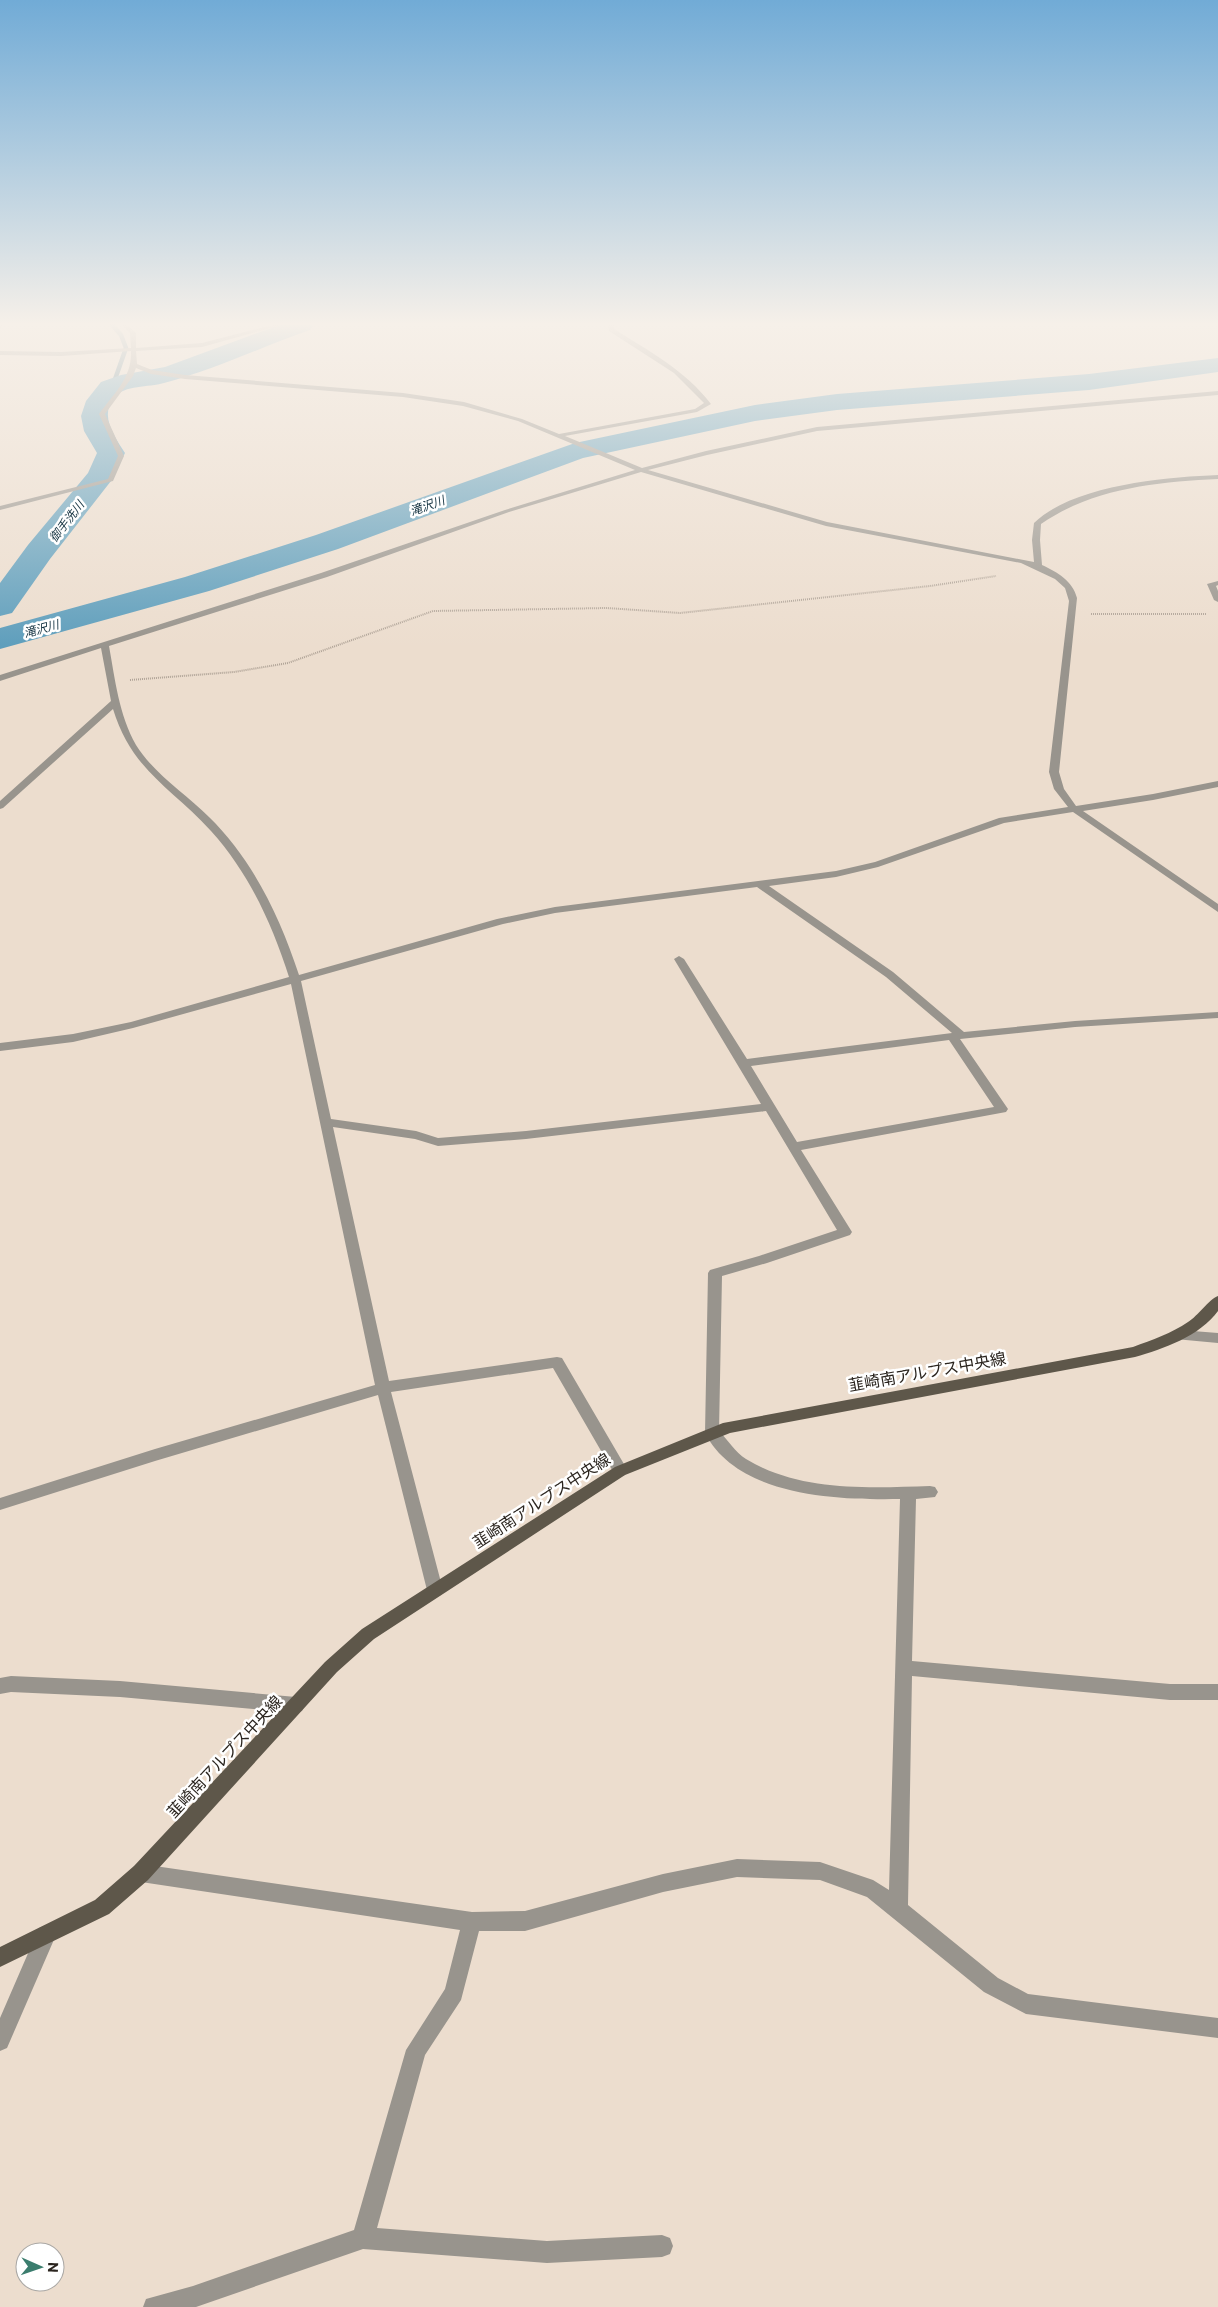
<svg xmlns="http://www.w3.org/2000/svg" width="1218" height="2307" viewBox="0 0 1218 2307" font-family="Commissioner,'Noto Sans JP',sans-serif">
  <rect width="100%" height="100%" fill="#ecddce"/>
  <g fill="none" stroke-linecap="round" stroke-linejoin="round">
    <!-- stream -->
    <path stroke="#4f7a8d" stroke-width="4.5" d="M112,325L121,335L126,348L113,385"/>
    <!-- river -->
    <path fill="#5e9ebc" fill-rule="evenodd" d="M279,325H313L310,330C261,347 214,370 164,383C148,388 125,384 114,398C99,416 115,437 125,453L111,481L50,559L12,613L0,616V583L28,545L88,473L97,453L84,431L81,416L86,401L101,382L121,375L165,367Z
      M1218,358V372L1089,390L837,410L755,421L583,458L338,549L209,591L0,649V628L185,577L316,535L575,443L755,405L837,394L1089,374Z"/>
    <!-- path -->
    <path stroke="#afa397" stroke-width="2" stroke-dasharray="1 1" stroke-linecap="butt" d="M1091,614H1207
      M130,680L234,672L288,663L433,611L607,608L680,613L930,586L996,576"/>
    <!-- minor -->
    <path fill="#98948d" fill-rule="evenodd" d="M0,325H3L0,328Z
      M122,325H127L136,333V348L202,343L272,325H281L202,347L136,351L137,364L152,370L185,375L403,393L464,402L522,419L559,434L695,409L704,403L674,373L609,331L608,325H614V329C649,351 685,370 711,404L697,412L565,436L642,468L706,451L817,427L1218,391V395L817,431L707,455L648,470L827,522L1034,562L1032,540L1034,523C1073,485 1166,477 1218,475V479C1157,482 1093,488 1041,524L1040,540L1042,565C1057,572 1073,581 1077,598L1059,772L1064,789L1076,806L1153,794L1218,781V787L1153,800L1083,811L1218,904V912L1073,812L1004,823L878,867L836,877L769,886L893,972L964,1032L1075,1021L1218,1012V1018L1075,1027L960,1039L1008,1109L1006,1112L801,1150L852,1232L850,1235L767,1263L722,1276L719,1431C728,1440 735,1452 746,1459C800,1492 869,1488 930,1486L935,1487L938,1492L935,1497L916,1499L912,1661L1170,1684H1218V1700H1170L912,1676L908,1905L998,1978L1028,1994L1218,2018V2038L1026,2014L984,1992L867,1897L820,1880L737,1877L663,1892L525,1931H479L461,2000L425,2055L377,2228L547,2241L662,2235L670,2238L673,2246L670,2254L662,2257L547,2263L363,2249L196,2307H143L146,2299L193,2286L354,2230L406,2050L445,1989L460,1930L141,1882L134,1880L132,1873L134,1866L141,1864L472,1912L525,1911L663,1874L737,1859L820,1862L873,1880L889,1890L900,1499C838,1500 738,1497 705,1433L708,1273L710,1270L759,1256L837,1230L766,1111L526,1139L438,1146L415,1139L333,1127L389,1381L557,1357L562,1358L628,1471L625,1475L620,1477L615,1475L553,1368L391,1392L443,1590L441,1595L435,1597L429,1595L427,1590L378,1395L155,1461L0,1510V1498L155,1449L375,1385L291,984L133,1028L73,1042L0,1051V1043L73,1034L131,1022L289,977C272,924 249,873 211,831C171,787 132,771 113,709L3,808L0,809V801L111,701L101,648L0,681V675L321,573L505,510L635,470L518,421L463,406L403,397L185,379L151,374L136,368L133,376L105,414L124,456L113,481L0,510V506L108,479L118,456L99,414C114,393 132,378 131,351L61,356L0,355V351L61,352L131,348L130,333ZM641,472L826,526L1021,563L1055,579L1065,588L1069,601L1049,772L1054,789L1068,807L999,818L875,862L836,871L555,907L497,919L299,975C280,917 253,860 209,817C185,793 154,774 136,745C119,715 115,679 109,646L327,577L509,512ZM757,887L886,977L952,1033L747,1059L684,959L679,956L674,959L761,1104L526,1131L438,1138L416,1131L331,1119L301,981L503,924L555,913ZM949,1040L994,1107L797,1142L751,1066Z
      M1218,581V585L1216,586L1218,591V602L1214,600L1207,584Z
      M1180,1330L1218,1333V1343L1175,1339L1173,1335L1175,1331Z
      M11,1676L120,1681L296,1697L302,1699L305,1705L302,1711L296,1713L120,1697L11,1692L0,1694V1678Z
      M46,1925L53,1928L56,1935L7,2048L0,2051V2018L39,1928Z"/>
    <!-- major -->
    <path fill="#5e574a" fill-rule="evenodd" d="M1218,1296V1311C1200,1336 1163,1349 1135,1357L730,1433L625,1475L374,1639L337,1672L148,1880L109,1914L0,1967V1947L95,1900L134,1866L325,1662L362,1629L615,1467L723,1423L1133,1347C1152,1340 1172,1333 1188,1322C1198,1316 1209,1299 1218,1296Z"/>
  </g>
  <!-- sky -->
  <linearGradient id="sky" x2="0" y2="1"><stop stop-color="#71abd6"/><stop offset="0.5" stop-color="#f6f0e9"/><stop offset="1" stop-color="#f6f0e9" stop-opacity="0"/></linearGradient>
  <rect width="1218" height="648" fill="url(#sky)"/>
  <g text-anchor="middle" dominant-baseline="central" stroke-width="5" stroke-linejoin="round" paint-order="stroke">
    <!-- far-water labels -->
    <g font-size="12" font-style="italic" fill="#143240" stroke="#fff">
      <text transform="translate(427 505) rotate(-20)">滝沢川</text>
      <text transform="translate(66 521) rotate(-52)">御手洗川</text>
      <text transform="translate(41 628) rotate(-15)">滝沢川</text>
    </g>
    <!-- near-street labels -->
    <g font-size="16" fill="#2b251f" stroke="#fff">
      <text transform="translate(927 1371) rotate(-10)">韮崎南アルプス中央線</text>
      <text transform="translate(541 1500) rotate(-33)">韮崎南アルプス中央線</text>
      <text transform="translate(224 1756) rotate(-47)">韮崎南アルプス中央線</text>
    </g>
  </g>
  <!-- north arrow -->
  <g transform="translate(40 2267) rotate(92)"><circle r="24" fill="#ffffff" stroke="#aaa8a5"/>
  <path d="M0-4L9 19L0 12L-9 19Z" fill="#3b7d6e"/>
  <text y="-8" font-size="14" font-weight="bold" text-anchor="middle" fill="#2b251f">N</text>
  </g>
</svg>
